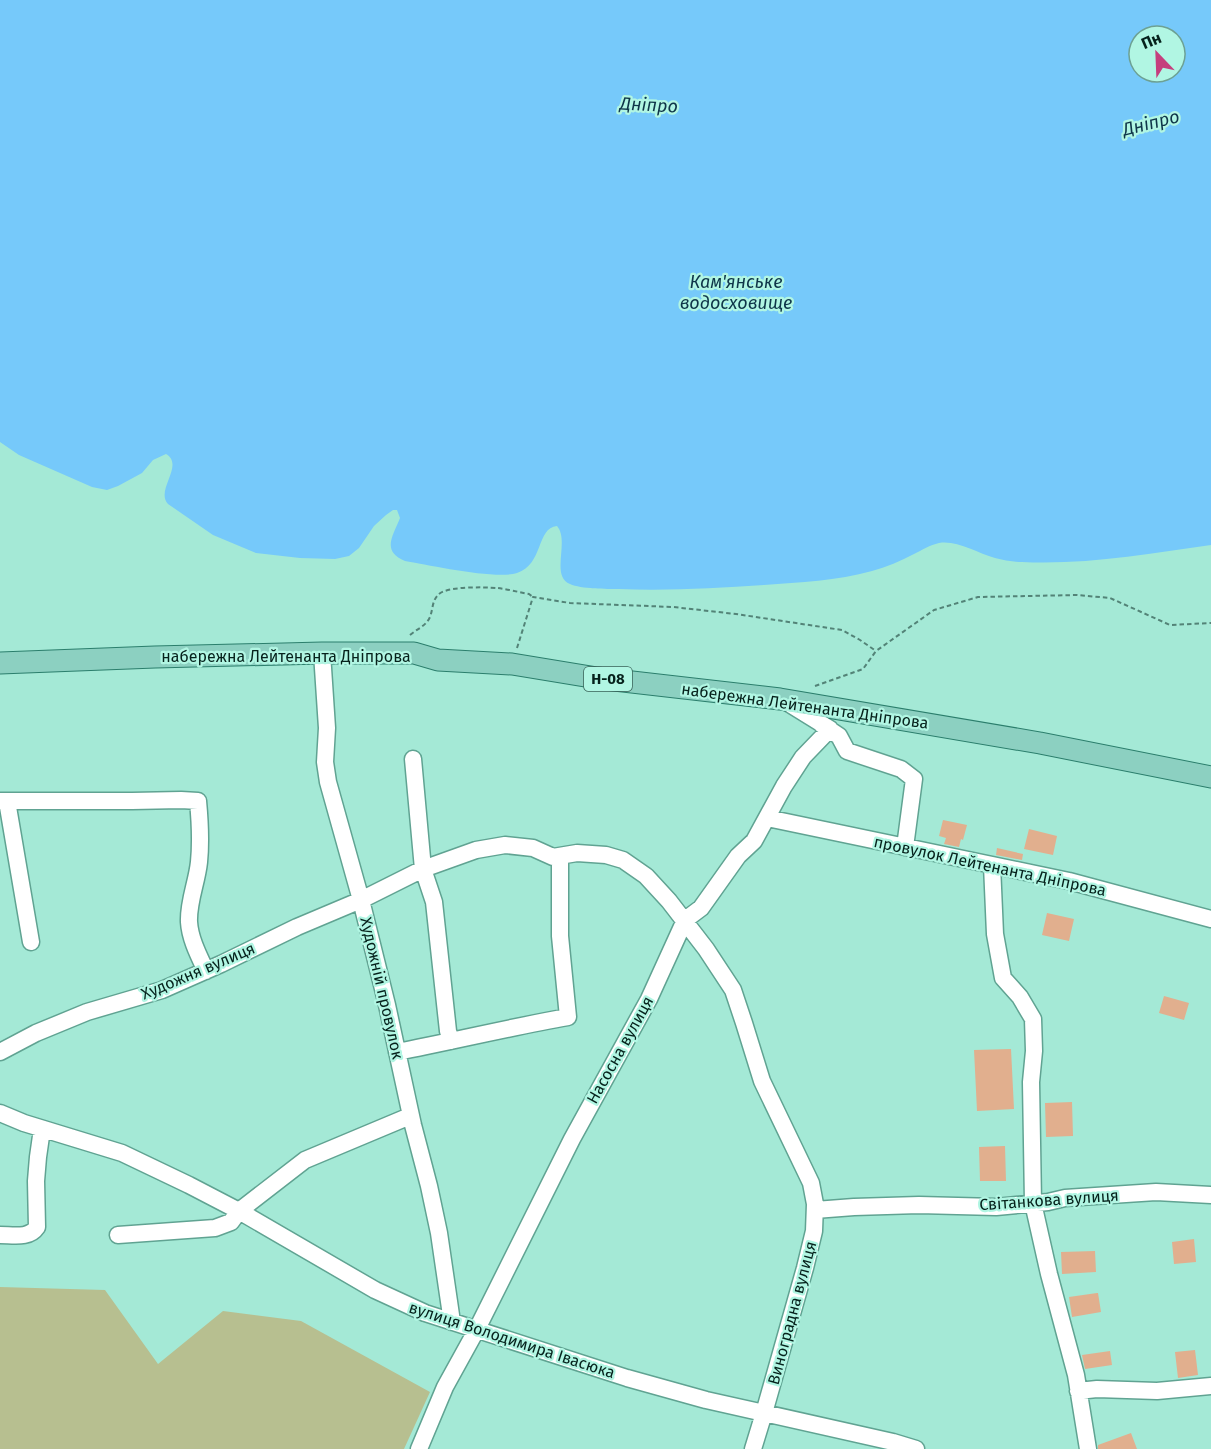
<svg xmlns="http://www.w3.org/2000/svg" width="1211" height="1449" viewBox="0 0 1211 1449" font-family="'Fira Sans',sans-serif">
  <rect width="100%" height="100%" fill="#a4e9d6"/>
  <!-- green -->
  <path fill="#b7bf90" d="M0,1287L105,1290L158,1364L223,1311L301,1321L430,1392L404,1449H0Z"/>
  <!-- water -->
  <path fill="#76c9fa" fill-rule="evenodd" d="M0,0H1211V545C1148,554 1085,565 1022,562C1013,562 1003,560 995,558C977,553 957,540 939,543C930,545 922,550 914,554C901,561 886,567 872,571C837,581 800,582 764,585C716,588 668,591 619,589C607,589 581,589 570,584C550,576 570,541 557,526C536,528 544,564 517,573C497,580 429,565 405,561C381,551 393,536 400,518L397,510H393L386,515L374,526L359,548L349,556L335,559L300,558L256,553L213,535L168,504C155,490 185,465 166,454L153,460L142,473L118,486L107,490L92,487L19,455L0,442ZM1139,36H1175V72H1139Z"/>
  <!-- building -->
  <path fill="#e1af8e" d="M943,820L967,825L963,840L961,839L959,847L944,844L946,838L939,836Z
    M1029,829L1057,836L1053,855L1024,849Z
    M997,848L1023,854L1022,860L996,855Z
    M1047,913L1074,919L1069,941L1042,935Z
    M1164,996L1189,1003L1184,1020L1159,1013Z
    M1011,1049L1014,1109L977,1111L974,1050Z
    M1072,1102L1073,1136L1046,1137L1045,1103Z
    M1005,1146L1006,1181H980L979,1147Z
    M1194,1239L1196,1262L1174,1264L1172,1242Z
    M1095,1251L1096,1272L1062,1274L1061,1252Z
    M1097,1293H1098L1101,1312L1072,1317L1069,1297Z
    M1195,1350L1198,1375L1178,1378L1175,1352Z
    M1110,1351L1112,1365L1085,1369L1082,1355Z
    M1131,1433L1137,1449H1098V1445Z"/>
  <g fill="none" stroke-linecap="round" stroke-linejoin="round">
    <defs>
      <path id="minor" d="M322,653L327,728L325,762L328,782L361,900L387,1005L413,1125L429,1186L439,1233L452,1322
        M821,724L839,736L847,751L901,769L914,779L905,847
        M413,759L423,869L434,902L448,1031L451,1041
        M0,801H132L181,800L198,801C200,822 201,842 199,862C197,882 188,902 189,922C190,939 199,956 206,971
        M7,801L31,942
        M767,818L1069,881L1211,919
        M992,865L995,934L1003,978L1020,997L1033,1019L1034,1051L1031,1082L1033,1203L1049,1274L1076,1375L1088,1449
        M0,1052L36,1033L87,1012L162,990L221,964L297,927L361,900L423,869L476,850L505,845L533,848L553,857L577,853L606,855L623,860L646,876L669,901L706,949L733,990L744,1023L762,1081L811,1183L815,1204L814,1231L805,1268L764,1413L753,1449
        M397,1052C454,1041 511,1027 568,1017L560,936V856
        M0,1113L24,1123L122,1153L189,1185L239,1211L375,1290L425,1313L627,1378L706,1400L893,1442L916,1449
        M815,1210L854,1207L919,1205L996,1207L1048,1202L1065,1198L1156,1192L1211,1195
        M0,1235C13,1235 29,1239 37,1227L36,1181L38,1157L42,1129
        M118,1235L215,1228L231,1222L239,1211L305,1160L410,1116
        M1078,1391L1097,1389L1157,1391L1211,1386
        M419,1449L445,1387L477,1329L572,1139L649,999L685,920L701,908L738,856L754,841L784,786L803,757L830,729L788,703"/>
      <path id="major" d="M0,663L155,657L322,653H414L438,660L512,664L597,678L780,699L1040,743L1211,777"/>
    </defs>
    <!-- minor casing -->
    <use href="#minor" stroke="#60a392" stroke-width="19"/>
    <!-- major casing -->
    <use href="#major" stroke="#2b7e6c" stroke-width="23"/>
    <!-- path -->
    <path stroke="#538377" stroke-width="2" stroke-dasharray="4.5 3" stroke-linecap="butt" d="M410,635C417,629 426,626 430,617C433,609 432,601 438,595C445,586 484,587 497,588C507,589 518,592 529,594L533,597
      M517,648L533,597L570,603L673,607L736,614L842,630L860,640L876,651
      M815,686L863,669L876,651L934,610L978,597L1077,595L1110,598L1170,625L1211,623"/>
    <!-- minor -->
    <use href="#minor" stroke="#fff" stroke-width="16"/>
    <!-- major -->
    <use href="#major" stroke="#8cd0c1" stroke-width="21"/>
  </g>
  <g text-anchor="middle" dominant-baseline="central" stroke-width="4.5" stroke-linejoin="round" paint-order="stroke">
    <!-- shield labels -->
    <rect fill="#b1f6e3" stroke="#396258" stroke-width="1.5" x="584" y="667" width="48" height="24" rx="4.5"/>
    <g font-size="15" font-weight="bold" fill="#06221c">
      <text x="608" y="679">Н-08</text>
    </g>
    <!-- street labels -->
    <g font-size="16" fill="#06221c" stroke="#b1f6e3">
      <text x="286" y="656">набережна Лейтенанта Дніпрова</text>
      <text transform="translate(805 706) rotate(8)">набережна Лейтенанта Дніпрова</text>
      <text transform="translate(990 866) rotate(12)">провулок Лейтенанта Дніпрова</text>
      <text transform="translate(198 971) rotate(-23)">Художня вулиця</text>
      <text transform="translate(382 988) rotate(77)">Художній провулок</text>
      <text transform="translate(620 1050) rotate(-61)">Насосна вулиця</text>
      <text transform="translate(1049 1200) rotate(-4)">Світанкова вулиця</text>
      <text transform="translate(792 1313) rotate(-75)">Виноградна вулиця</text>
      <text transform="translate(512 1340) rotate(18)">вулиця Володимира Івасюка</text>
    </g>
    <!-- water labels -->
    <g font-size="18" font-style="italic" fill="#0f3549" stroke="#b1f6e3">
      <text transform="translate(649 105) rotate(3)">Дніпро</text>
      <text transform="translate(1151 123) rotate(-14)">Дніпро</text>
      <text x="736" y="282">Кам'янське<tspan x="736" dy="21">водосховище</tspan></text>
    </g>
  </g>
  <!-- north arrow -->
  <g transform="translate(1157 54) rotate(337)"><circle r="28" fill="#b1f6e3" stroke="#6da193" stroke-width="1.5"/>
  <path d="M0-4.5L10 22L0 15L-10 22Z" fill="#c53e7d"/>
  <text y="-9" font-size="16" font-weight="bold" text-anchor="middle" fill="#06221c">Пн</text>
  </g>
</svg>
